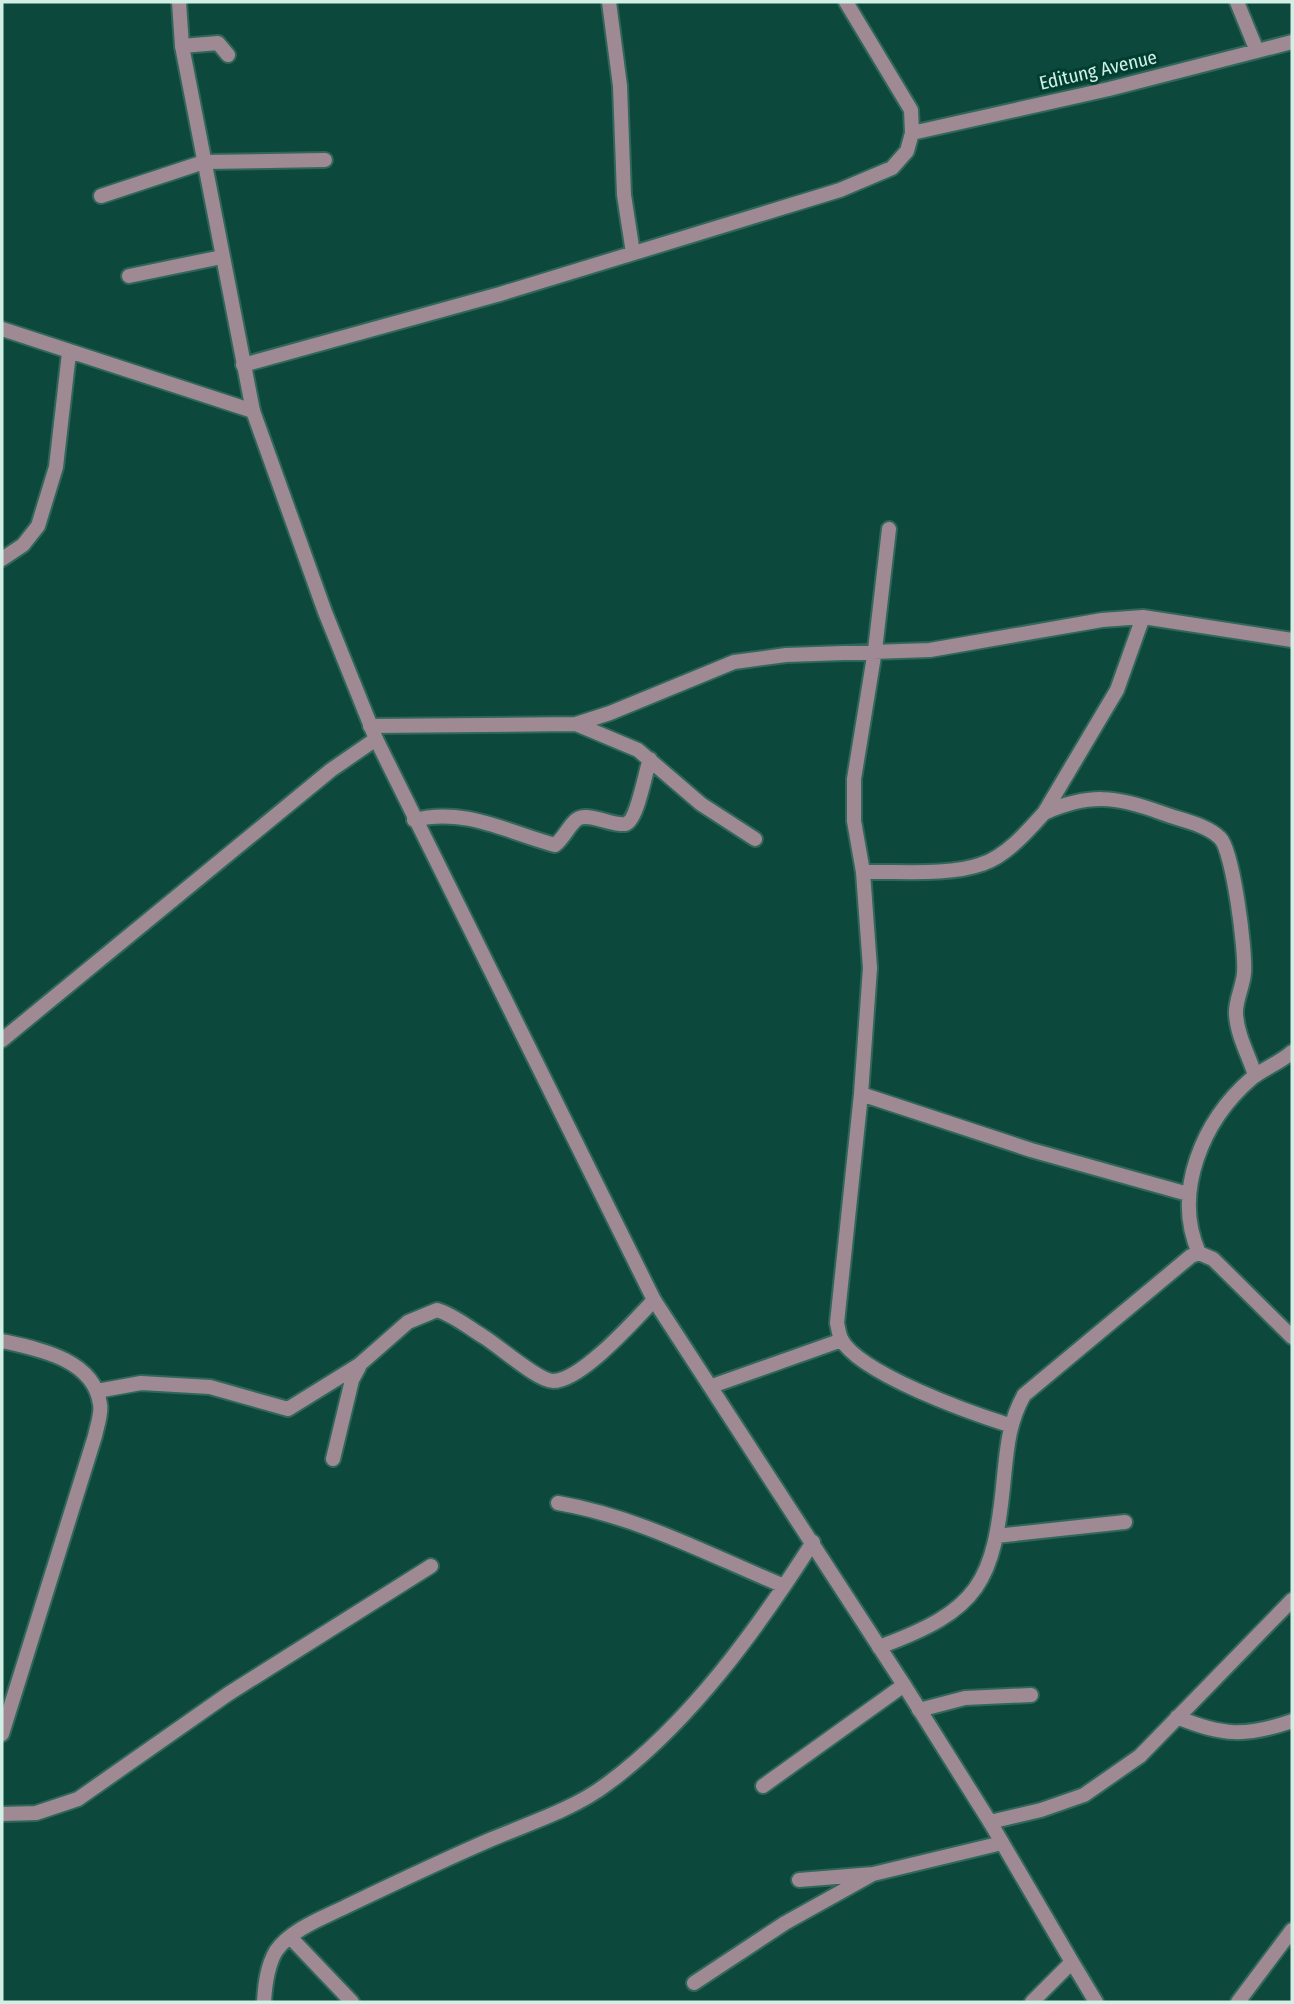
<svg xmlns="http://www.w3.org/2000/svg" width="1294" height="2004" viewBox="0 0 1294 2004" font-family="'Fira Sans Condensed',sans-serif">
  <rect width="100%" height="100%" fill="#0c493c"/>
  <g fill="none" stroke-linecap="round" stroke-linejoin="round">
    <defs>
      <path id="minor" d="M609,2L620,86L624,195L633,253
        M1237,2L1257,51
        M182,46L218,43L228,55
        M912,133L1109,89L1292,42
        M101,196L204,162L325,160
        M129,276L222,257
        M2,329L253,411
        M243,365L500,294L840,190L892,168L907,151L912,133L911,110L846,2
        M889,529L875,650L854,779V821L863,872L870,968L861,1094L837,1323C838,1328 839,1334 841,1339C860,1374 971,1413 1009,1425
        M2,559L23,545L38,526L56,467L69,353
        M576,724L638,750L701,804L755,839
        M370,726L576,724L610,713L734,662L786,655L930,650L1102,620L1143,617L1292,640
        M1044,813C1089,793 1116,796 1162,813C1180,820 1206,824 1220,838C1233,850 1246,952 1244,973C1243,987 1235,1001 1236,1014C1237,1035 1249,1056 1255,1075
        M414,820C464,807 507,832 555,845C564,838 568,827 576,820C588,811 611,826 625,824C637,822 645,773 650,759
        M863,872C898,871 949,876 982,864C1006,856 1027,832 1044,813L1117,690L1143,617
        M2,1040L331,770L376,739
        M861,1094L1031,1150L1188,1194
        M1199,1253C1172,1192 1203,1120 1252,1078C1264,1068 1280,1063 1292,1052
        M2,1341C38,1349 94,1359 100,1404C102,1413 97,1426 95,1436L2,1734
        M712,1386L842,1340
        M97,1391L141,1383L210,1387L288,1409L359,1365L408,1322L437,1310C454,1315 469,1328 484,1337C499,1346 538,1381 553,1381C581,1381 634,1321 654,1300
        M333,1459L352,1380L359,1367
        M558,1503C639,1517 709,1555 784,1586
        M996,1536L1125,1522
        M879,1647C980,1610 994,1583 1004,1477C1007,1447 1009,1422 1024,1395L1191,1256L1199,1253L1213,1259L1292,1337
        M919,1710L965,1698L1031,1695
        M1177,1717C1222,1736 1246,1737 1292,1721
        M763,1786L904,1685
        M2,1814L36,1813L78,1799L228,1694L431,1566
        M990,1822L1041,1810L1084,1795L1140,1756L1292,1600
        M799,1880L873,1874L1002,1843
        M290,1937L352,2002
        M694,1983L785,1923L873,1874
        M264,2002C265,1985 267,1966 276,1951C291,1929 325,1917 347,1906C395,1883 443,1860 492,1839C530,1823 574,1809 607,1784C690,1723 758,1628 813,1542
        M1238,2002L1292,1930"/>
      <path id="tertiary" d="M179,2L182,46L253,411L325,612L376,739L654,1300L904,1685L990,1822L1072,1962L1032,2002
        M1072,1962L1096,2002"/>
    </defs>
    <!-- minor casing -->
    <use href="#minor" stroke="#30675a" stroke-width="18"/>
    <!-- tertiary casing -->
    <use href="#tertiary" stroke="#30675a" stroke-width="18"/>
    <!-- minor -->
    <use href="#minor" stroke="#9f8992" stroke-width="14"/>
    <!-- tertiary -->
    <use href="#tertiary" stroke="#9f8992" stroke-width="14"/>
  </g>
  <g text-anchor="middle" dominant-baseline="central" stroke-width="6" stroke-linejoin="round" paint-order="stroke">
    <!-- street labels -->
    <g font-size="19" fill="#d2efe5" stroke="#003e31">
      <text transform="translate(1098 70) rotate(-13)">Editung Avenue</text>
    </g>
  </g>
  <!-- border -->
  <rect width="1294" height="2004" fill="none" stroke="#d2efe5" stroke-width="7"/>
</svg>
